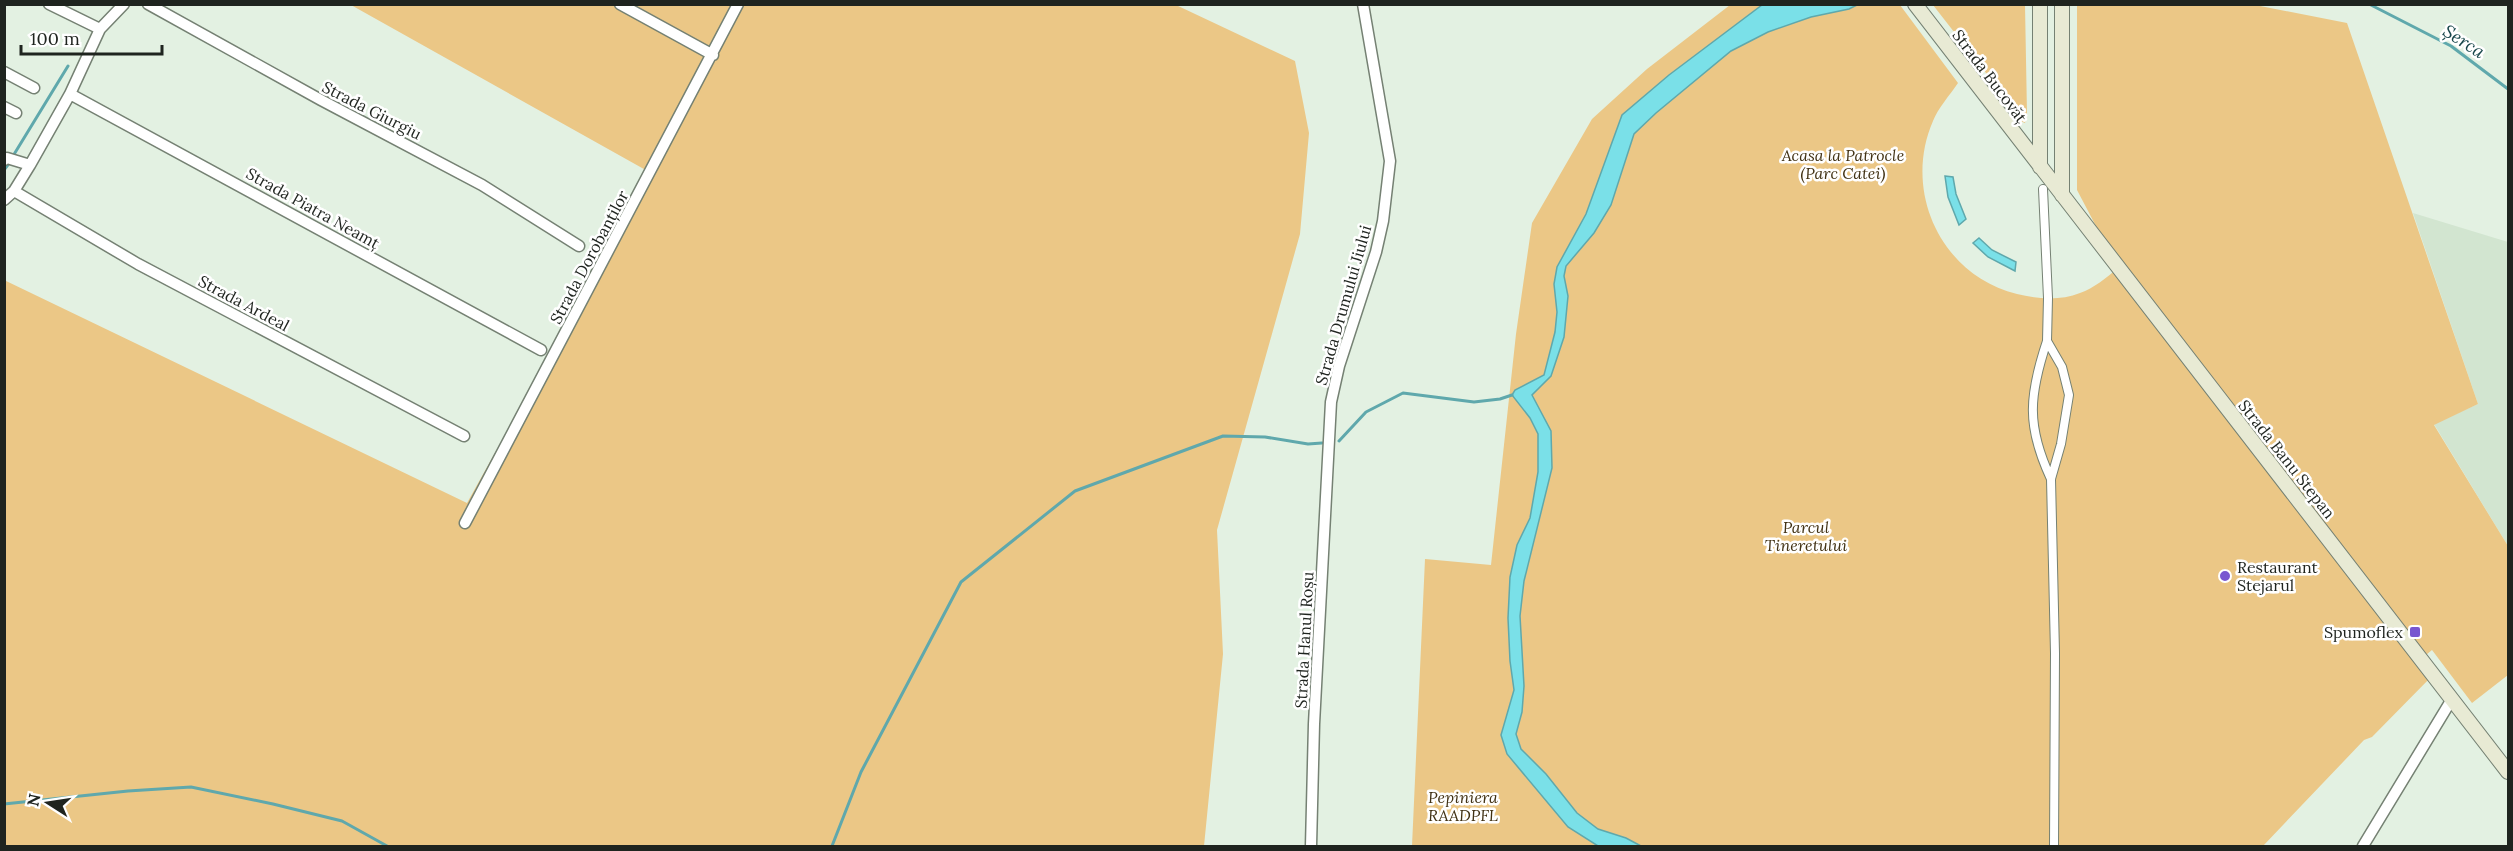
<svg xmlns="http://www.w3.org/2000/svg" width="2513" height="851" viewBox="0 0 2513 851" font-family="Lora,serif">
  <rect width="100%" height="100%" fill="#e3f1e2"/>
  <!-- built -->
  <path fill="#d2e5d0" d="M2413,213L2508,242V546L2434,424L2478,404Z"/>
  <!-- green -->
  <path fill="#ebc786" d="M351,5H1176L1295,61L1309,133L1300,234L1217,530L1223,654L1204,846H5L4,280L467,503L651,173Z
    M1730,5H1900L1958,83C1950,95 1938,108 1933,121C1902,192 1942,276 2017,294C2037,299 2060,301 2080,293C2094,288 2106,278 2118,268L2077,190V5H2255L2347,23L2478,404L2434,425L2508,546V675L2472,703L2432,650L2421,659L2433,675L2372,737L2364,740L2263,846H1412L1425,559L1491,565L1516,334L1532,223L1592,119L1647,69Z
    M1933,5H2025L2027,114L2025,123L2011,117V105Z"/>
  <!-- water -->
  <path fill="#7ae0e8" stroke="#5fa8ac" stroke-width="1.5" d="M1762,5H1857L1849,9L1811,17L1768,32L1731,51L1656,113L1634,134L1611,205L1594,233L1566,266L1564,276L1568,296L1564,337L1551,376L1532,395L1551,431L1552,468L1524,581L1520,616L1524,686L1522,712L1516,734L1521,749L1546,774L1577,813L1598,829L1626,838L1641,846H1598L1568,827L1507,754L1501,735L1514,690L1510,661L1508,618L1510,577L1517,545L1530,518L1538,472V434L1530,418L1512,395L1515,390L1544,375L1555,332L1557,312L1554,284L1557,267L1586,214L1622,115L1669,75Z
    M1945,176L1953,177L1956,194L1966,219L1959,225L1948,197Z
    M1979,238L1992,250L2016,262L2015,271L1988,257L1973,243Z"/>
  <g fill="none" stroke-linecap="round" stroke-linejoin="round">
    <!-- stream -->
    <path stroke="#5fa8ac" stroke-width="3" d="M2369,4L2451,46L2508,89
      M13,156L68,66
      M4,170L10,162
      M1339,441L1366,412L1403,393L1474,402L1500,399L1512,395
      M4,804L128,791L191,787L273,804L342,821L387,846
      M832,846L861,772L961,582L1075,491L1223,436L1265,437L1308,444L1322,443"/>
    <defs>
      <path id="pedestrian" d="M2043,189L2048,298L2047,341L2062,367L2069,395L2061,444L2051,479L2055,653L2054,846
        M2047,341C2029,395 2026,426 2051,479"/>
      <path id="minor" d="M49,4L100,29
        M148,4L321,100L482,185L579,246
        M620,4L713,55
        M4,72L34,88
        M70,94L541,350
        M4,107L16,113
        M4,160L7,158L30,165
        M14,191L138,264L464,436
        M4,200L14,191L30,165L70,94L100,29L124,4
        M465,523L738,4
        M1311,846L1314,724L1331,402L1339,366L1376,252L1383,221L1390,161L1363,4
        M2363,846L2452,699"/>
      <path id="secondary" d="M1915,4L2508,772
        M2040,167V4
        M2062,195V4"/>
    </defs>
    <!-- pedestrian casing -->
    <use href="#pedestrian" stroke="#758173" stroke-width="10"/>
    <!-- minor casing -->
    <use href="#minor" stroke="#758173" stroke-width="13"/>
    <!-- secondary casing -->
    <use href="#secondary" stroke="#758173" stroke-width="16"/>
    <!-- pedestrian -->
    <use href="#pedestrian" stroke="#fff" stroke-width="8"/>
    <!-- minor -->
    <use href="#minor" stroke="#fff" stroke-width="10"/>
    <!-- secondary -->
    <use href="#secondary" stroke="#e8ead4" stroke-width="14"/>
  </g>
  <!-- markers -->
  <g fill="#7856d0" stroke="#fff" stroke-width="2">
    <circle cx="2225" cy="576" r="6"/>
    <rect x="2409" y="626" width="12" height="12" rx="3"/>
  </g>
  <g text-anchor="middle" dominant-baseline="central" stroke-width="5" stroke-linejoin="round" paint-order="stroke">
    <!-- street labels -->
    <g font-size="16" fill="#1f241f" stroke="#fff">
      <text transform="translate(1990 76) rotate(53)">Strada Bucovăț</text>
      <text transform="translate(372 110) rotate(27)">Strada Giurgiu</text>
      <text transform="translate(313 208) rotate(29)">Strada Piatra Neamț</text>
      <text transform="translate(589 257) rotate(-62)">Strada Dorobanților</text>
      <text transform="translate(244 303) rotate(28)">Strada Ardeal</text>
      <text transform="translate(1343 305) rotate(-74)">Strada Drumului Jiului</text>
      <text transform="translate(2287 459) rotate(52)">Strada Banu Stepan</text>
      <text transform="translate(1304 640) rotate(-87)">Strada Hanul Roșu</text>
    </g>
    <!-- park labels -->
    <g font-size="16" font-style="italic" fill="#413113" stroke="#fff">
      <text x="1843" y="155">Acasa la Patrocle<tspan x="1843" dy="18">(Parc Catei)</tspan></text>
      <text x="1806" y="527">Parcul<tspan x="1806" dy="18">Tineretului</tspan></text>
      <text x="1463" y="797">Pepiniera<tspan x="1463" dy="18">RAADPFL</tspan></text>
    </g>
    <!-- poi labels -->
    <g font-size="16" fill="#1f241f" stroke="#fff" text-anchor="start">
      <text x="2237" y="567">Restaurant<tspan x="2237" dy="18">Stejarul</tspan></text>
      <text x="2403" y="632" text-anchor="end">Spumoflex</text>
    </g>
    <!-- water labels -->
    <g font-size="18" font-style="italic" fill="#18474b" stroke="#fff">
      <text transform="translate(2464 41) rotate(33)">Șerca</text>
    </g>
  </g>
  <!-- border -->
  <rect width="2513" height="851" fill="none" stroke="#1f241f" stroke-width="12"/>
  <!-- north arrow -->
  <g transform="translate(48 803) rotate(282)" stroke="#ffffff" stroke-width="4.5" paint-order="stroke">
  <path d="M0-4.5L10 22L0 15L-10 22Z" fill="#1f241f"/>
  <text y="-9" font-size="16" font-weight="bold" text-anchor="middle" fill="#1f241f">N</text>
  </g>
  <!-- scale -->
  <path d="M21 45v9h141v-9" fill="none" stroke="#1f241f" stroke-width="3"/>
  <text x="30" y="45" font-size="18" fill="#1f241f" stroke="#ffffff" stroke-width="4.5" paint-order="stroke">100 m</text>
</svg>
